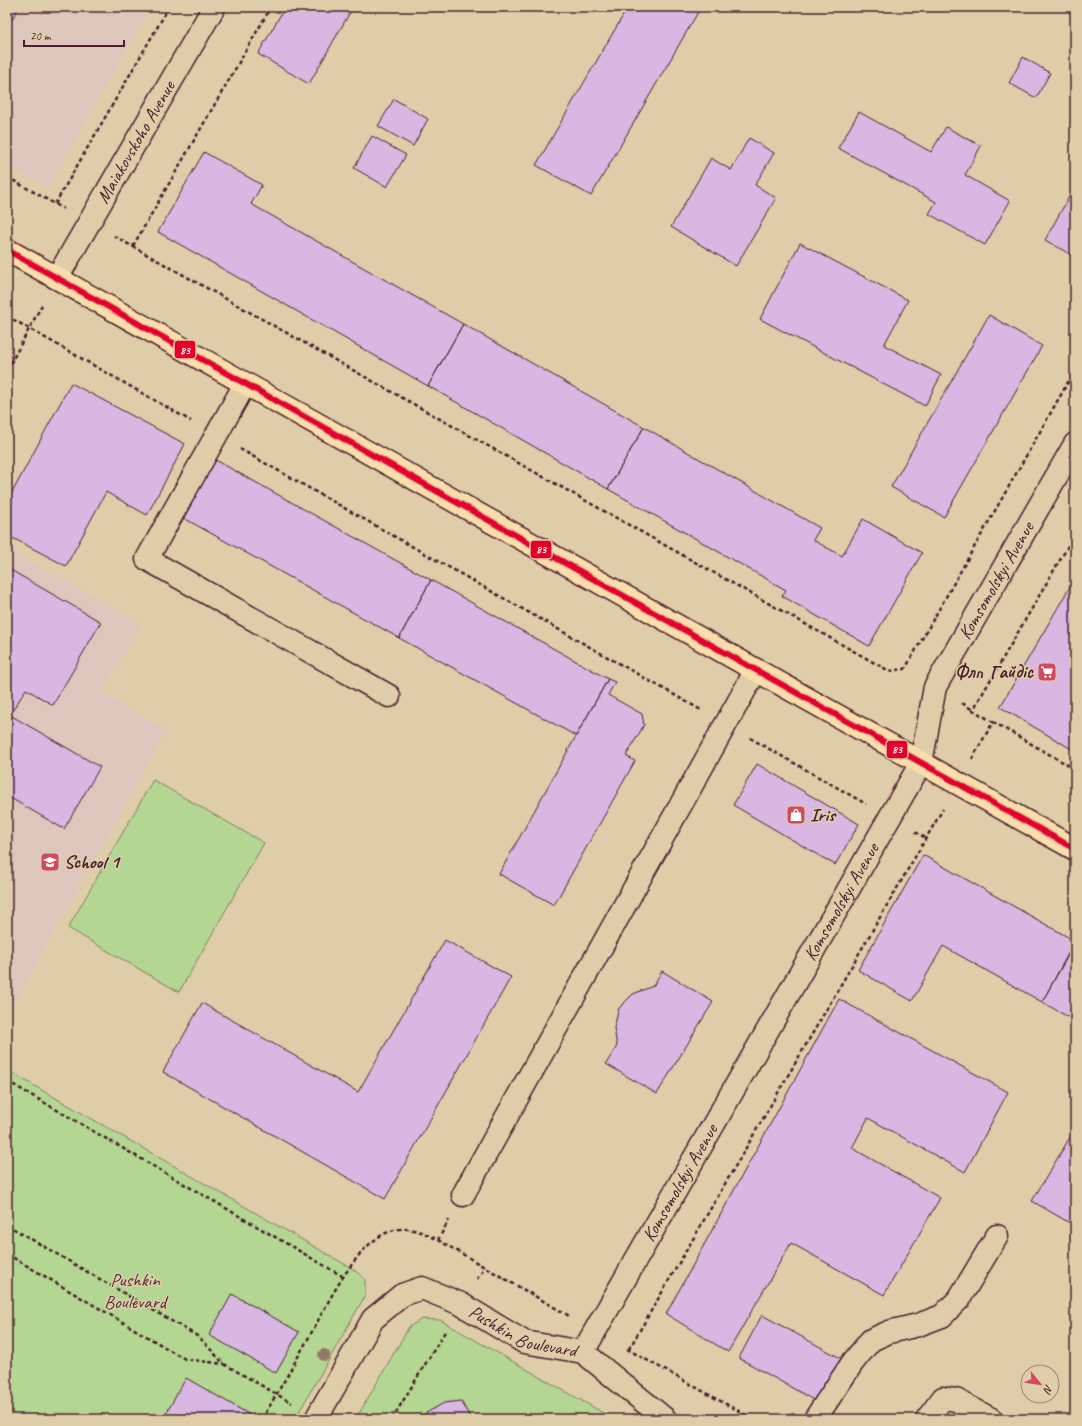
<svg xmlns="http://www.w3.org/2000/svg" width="1082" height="1426" viewBox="0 0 1082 1426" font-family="Caveat,sans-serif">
  <rect width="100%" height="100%" fill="#dfcdaa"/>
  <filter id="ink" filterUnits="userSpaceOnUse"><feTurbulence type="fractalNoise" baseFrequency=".025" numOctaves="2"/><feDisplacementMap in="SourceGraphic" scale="8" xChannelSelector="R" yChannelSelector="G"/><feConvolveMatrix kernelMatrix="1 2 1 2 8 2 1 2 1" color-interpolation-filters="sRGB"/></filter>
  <g filter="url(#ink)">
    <!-- built -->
    <path fill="#ddc6bb" d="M7,7H150L48,188L7,165Z
      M7,548L141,623L101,693L167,730L16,1000L7,994Z"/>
    <!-- green -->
    <path fill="#b3d792" stroke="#7e7b5e" d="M153,780L264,843L179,992L68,928Z
      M7,1070L353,1269L365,1279V1296L295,1419H17L7,1414Z
      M422,1319L440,1320L614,1419H356L409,1327Z"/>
    <!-- building -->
    <path fill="#d9b7e3" stroke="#4a1f2b" d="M7,7H19L7,28Z
      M285,7H353L309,84L258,54Z
      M628,7H701L591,196L536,165Z
      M1023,57L1050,73L1036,98L1009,83Z
      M394,99L428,119L413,146L378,126Z
      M859,112L931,152L946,127L981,146L965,175L1010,201L985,245L929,214L936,202L838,148Z
      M372,136L406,155L387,187L354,168Z
      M749,138L774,153L755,185L776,198L736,266L671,227L711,158L731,170Z
      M204,152L262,185L251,204L463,324L428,386L158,232Z
      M1075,186V257L1045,240Z
      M800,243L908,300L884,345L941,375L925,406L760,319Z
      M989,315L1042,346L944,517L891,487Z
      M463,324L644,427L608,489L428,386Z
      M71,383L185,444L147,515L106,492L66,566L7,535V502Z
      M644,427L820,528L813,540L842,556L863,519L922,553L869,646L782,596L786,590L608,489Z
      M212,458L431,580L399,638L180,516Z
      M7,568L101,622L53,705L26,689L10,715L100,767L64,829L7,796Z
      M1075,578V751L1000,707Z
      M431,580L608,679L576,736L399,638Z
      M608,679L615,682L608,695L642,714L644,725L626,756L635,761L554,905L499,874Z
      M757,764L859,824L835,865L733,805Z
      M923,855L1075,941L1042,1002L943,946L912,1001L858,970Z
      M445,940L511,977L385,1199L163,1072L202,1003L358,1092Z
      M1075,943V1021L1042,1002Z
      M662,971L713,1002L657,1094L606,1064L617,1046L614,1028L619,1008L633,994L653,986Z
      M839,999L1008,1092L965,1172L868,1118L852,1148L940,1198L884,1295L791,1243L728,1352L666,1314Z
      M1075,1129V1226L1032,1201Z
      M232,1294L299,1332L276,1373L209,1335Z
      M762,1315L844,1360L819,1403L739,1358Z
      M186,1378L252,1416L251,1419H163Z
      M461,1401L471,1419H420L419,1417L444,1403Z"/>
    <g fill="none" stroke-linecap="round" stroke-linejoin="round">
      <defs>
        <g id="minor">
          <path id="s1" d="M57,278L214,7"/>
          <path d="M245,384L147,559L389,696"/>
          <path d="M463,1195L756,670"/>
          <path id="s2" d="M583,1352L921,763L935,687L1075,444"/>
          <path id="s3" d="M316,1419L373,1319L402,1295L422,1288L461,1304L524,1342L583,1352L665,1419"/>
          <path d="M815,1419L853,1362L871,1340L889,1332L918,1325L942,1316L959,1299L997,1236"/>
          <path d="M927,1419L943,1398L956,1400L991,1419"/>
        </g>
        <path id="major" d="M7,250L1075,849"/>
      </defs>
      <!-- minor casing -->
      <use href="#minor" stroke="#4a1f2b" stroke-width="25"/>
      <!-- major casing -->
      <use href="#major" stroke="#4a1f2b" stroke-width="25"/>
      <!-- path -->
      <path stroke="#4a1f2b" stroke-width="2.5" stroke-dasharray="4 3" stroke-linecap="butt" d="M7,177L64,209
        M55,204L169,7
        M114,236L889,671L905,669L1075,370
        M133,246L271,7
        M7,316L191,421
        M7,370L43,303
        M240,449L701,710
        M962,703L973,710
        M993,722L1075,769
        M750,738L866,804
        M972,759L993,722L973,710L1075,534
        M915,832L926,838
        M7,1081L344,1277
        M7,1225L199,1337L224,1364L292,1403
        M438,1240L571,1317
        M7,1254L185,1359L224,1364
        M477,1279L484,1268
        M627,1349L753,1419
        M629,1349L943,809
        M262,1419C278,1392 294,1364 309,1337C326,1307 354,1247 386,1233C405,1224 421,1231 438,1240L449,1220
        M392,1419L446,1330"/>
      <!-- minor -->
      <use href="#minor" stroke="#dfcdaa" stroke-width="22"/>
      <!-- major -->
      <use href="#major" stroke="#f9deab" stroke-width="22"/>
      <defs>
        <path id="bus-1" d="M7,250L1075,849"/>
      </defs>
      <!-- bus-1 casing -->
      <use href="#bus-1" stroke="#dfcdaa" stroke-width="9"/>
      <!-- bus-1 -->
      <use href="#bus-1" stroke="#e4002b" stroke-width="6"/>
    </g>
    <!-- trees -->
    <circle fill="#93776a" cx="324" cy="1355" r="6"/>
  </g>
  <!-- icons -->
  <defs>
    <symbol id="supermarket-square" viewBox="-11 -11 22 22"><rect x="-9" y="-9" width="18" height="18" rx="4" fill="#d1495b" stroke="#dfcdaa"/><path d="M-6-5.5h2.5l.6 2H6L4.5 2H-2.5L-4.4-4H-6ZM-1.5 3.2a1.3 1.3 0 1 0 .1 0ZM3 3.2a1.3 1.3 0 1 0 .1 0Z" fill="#fff"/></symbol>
    <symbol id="shop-square" viewBox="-11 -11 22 22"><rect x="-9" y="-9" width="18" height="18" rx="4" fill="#d1495b" stroke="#dfcdaa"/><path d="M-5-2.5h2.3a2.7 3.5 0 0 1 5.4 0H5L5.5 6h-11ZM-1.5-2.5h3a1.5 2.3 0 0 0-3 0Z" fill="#fff"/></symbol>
    <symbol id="school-square" viewBox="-11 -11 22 22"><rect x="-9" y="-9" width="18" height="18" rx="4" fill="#d1495b" stroke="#dfcdaa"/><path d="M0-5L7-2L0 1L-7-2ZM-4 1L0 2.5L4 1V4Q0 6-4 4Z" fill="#fff"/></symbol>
  </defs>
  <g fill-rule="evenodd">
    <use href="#supermarket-square" x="1036" y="661" width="22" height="22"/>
    <use href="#shop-square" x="785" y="804" width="22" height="22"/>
    <use href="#school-square" x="39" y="851" width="22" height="22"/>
  </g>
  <g text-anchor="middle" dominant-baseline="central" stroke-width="3" stroke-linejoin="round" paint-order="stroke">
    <!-- street labels -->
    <g font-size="19" fill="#4a1f2b" stroke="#dfcdaa">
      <text stroke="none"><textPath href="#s1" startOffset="157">Maiakovskoho Avenue</textPath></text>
      <text stroke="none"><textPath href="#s2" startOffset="879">Komsomolskyi Avenue</textPath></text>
      <text stroke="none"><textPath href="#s2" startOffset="519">Komsomolskyi Avenue</textPath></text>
      <text stroke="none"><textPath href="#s2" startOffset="195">Komsomolskyi Avenue</textPath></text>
      <text stroke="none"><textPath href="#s3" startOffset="285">Pushkin Boulevard</textPath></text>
    </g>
    <!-- poi labels -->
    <g font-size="19" font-weight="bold" fill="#4a1f2b" stroke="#dfcdaa" text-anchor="start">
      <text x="1033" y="672" text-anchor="end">Флп Гайдіс</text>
      <text x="810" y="815">Iris</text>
      <text x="64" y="862">School 1</text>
    </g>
    <!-- park labels -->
    <g font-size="19" fill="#543135" stroke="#dfcdaa">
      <text x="135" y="1280">Pushkin<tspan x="135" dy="22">Boulevard</tspan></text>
    </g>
  </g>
  <g stroke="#dfcdaa" stroke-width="1.5">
    <rect x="174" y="340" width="22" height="19" rx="4" fill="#e4002b"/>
    <rect x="530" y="540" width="22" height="19" rx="4" fill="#e4002b"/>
    <rect x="886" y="740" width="22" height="19" rx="4" fill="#e4002b"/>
  </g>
  <g font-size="11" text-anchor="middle" font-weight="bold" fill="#fff">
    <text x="185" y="354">83</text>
    <text x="541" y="553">83</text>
    <text x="897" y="753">83</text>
  </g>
  <!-- margin -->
  <rect width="1082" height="1426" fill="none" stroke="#dfcdaa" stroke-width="24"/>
  <rect x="12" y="12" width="1058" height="1402" fill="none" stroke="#4a1f2b" stroke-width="1.5" filter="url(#ink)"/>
  <!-- north arrow -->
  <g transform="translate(1040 1384) rotate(120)"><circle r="19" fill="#dfcdaa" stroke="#a38777"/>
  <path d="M0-3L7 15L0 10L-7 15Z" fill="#d1495b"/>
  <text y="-6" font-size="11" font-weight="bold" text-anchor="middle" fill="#4a1f2b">N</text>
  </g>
  <!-- scale -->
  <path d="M24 40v6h100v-6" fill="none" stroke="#4a1f2b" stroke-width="2"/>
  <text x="30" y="40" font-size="12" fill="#4a1f2b" stroke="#dfcdaa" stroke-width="3" paint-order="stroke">20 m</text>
</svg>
